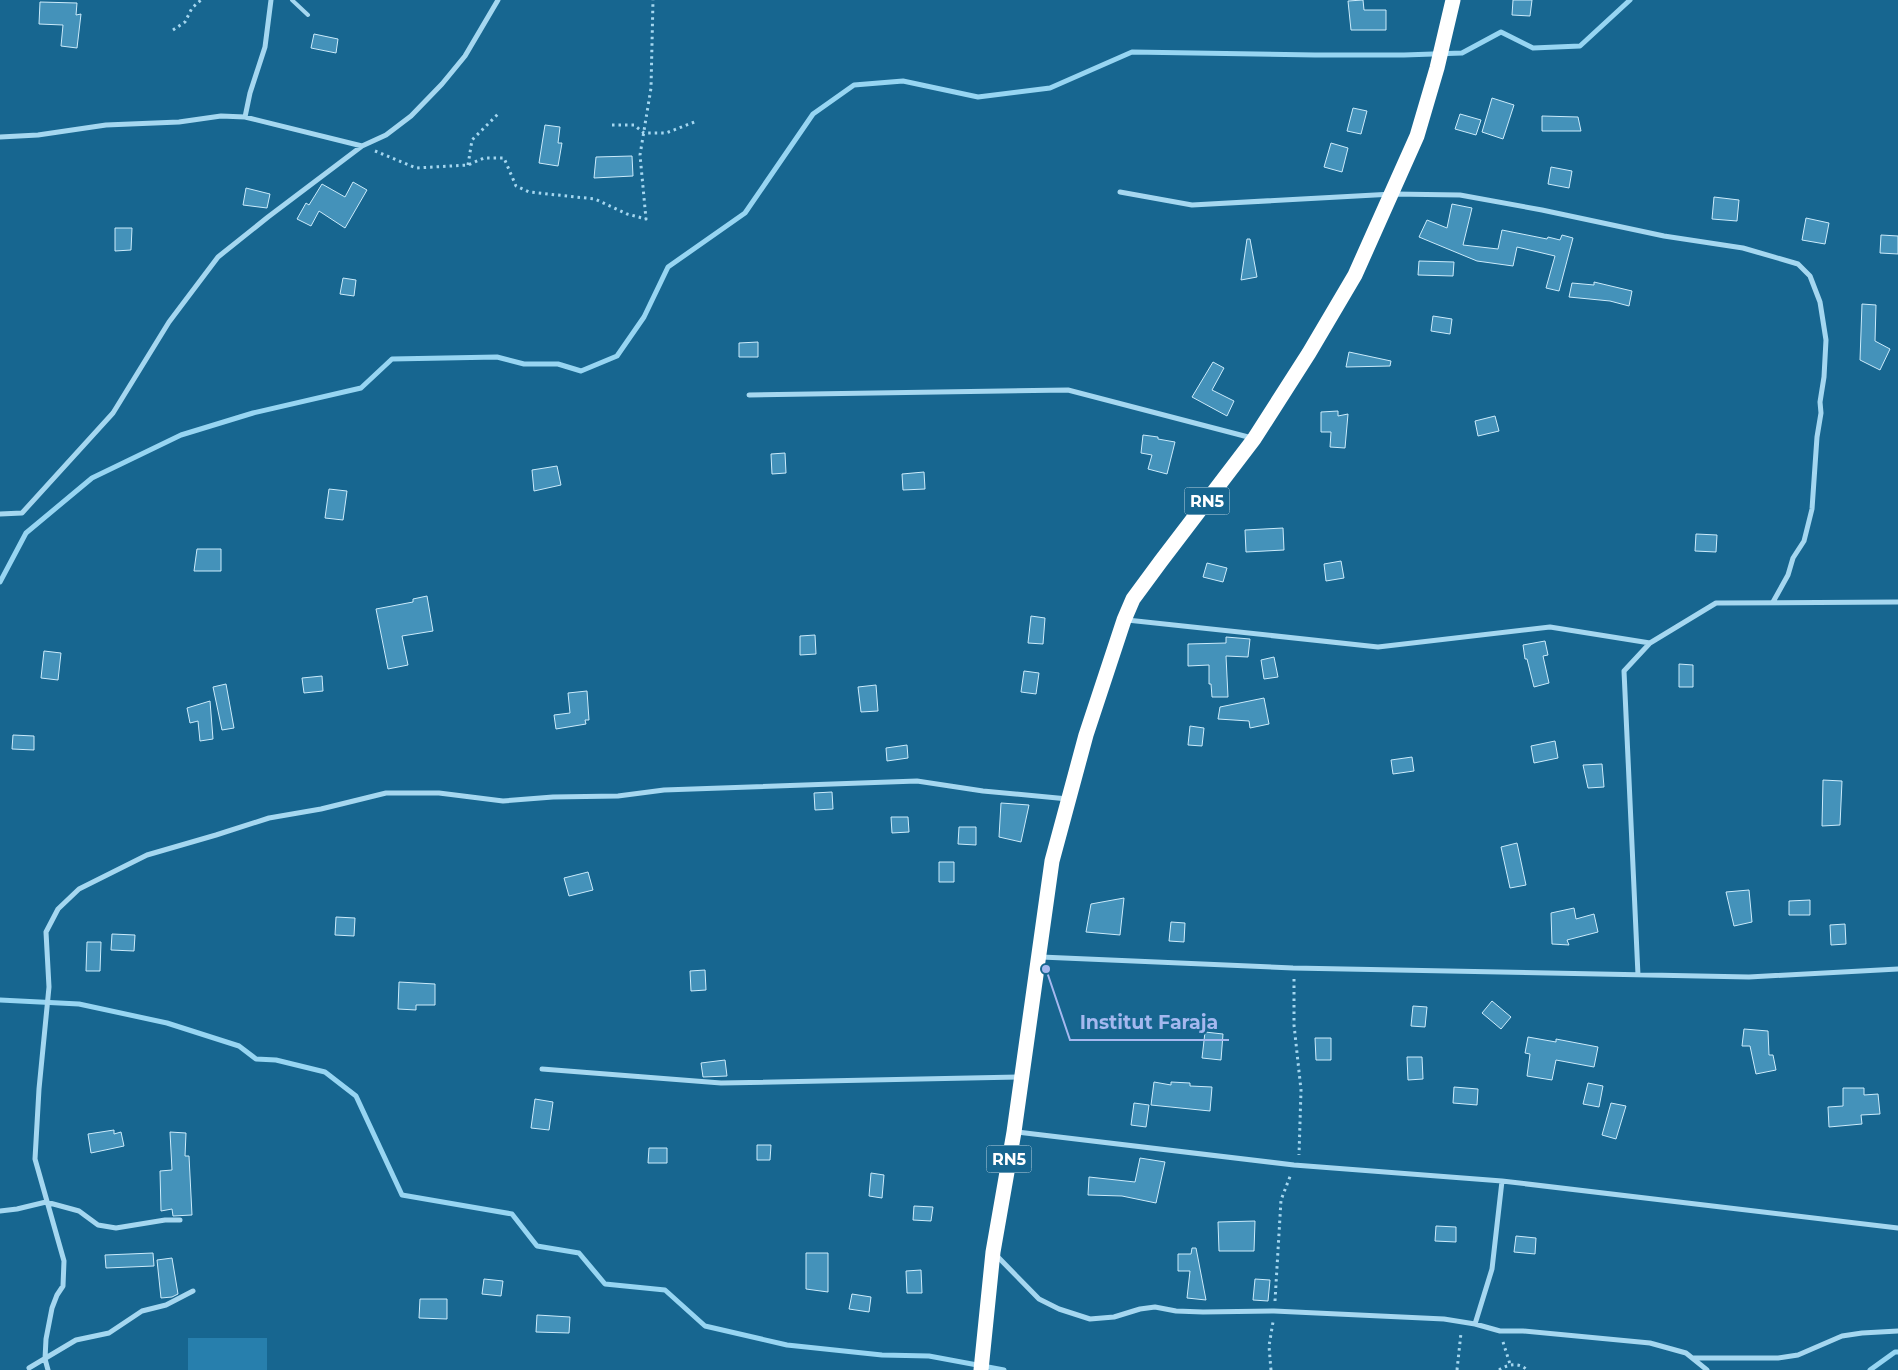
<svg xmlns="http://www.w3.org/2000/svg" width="1898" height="1370" viewBox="0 0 1898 1370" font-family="Montserrat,sans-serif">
  <rect width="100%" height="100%" fill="#176690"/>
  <!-- grass -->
  <path fill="#277fad" d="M188,1338H267V1370H188Z"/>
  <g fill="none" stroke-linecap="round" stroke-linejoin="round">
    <!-- stream -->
    <path stroke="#97d5f2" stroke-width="5" d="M0,582L26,533L92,478L181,435L253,413L361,388L392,359L497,357L524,364H558L581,371L617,356L644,317L668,267L745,213L813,114L854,85L903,81L978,97L1050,88L1132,52L1315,55H1404L1462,53L1501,32L1533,48L1580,46L1630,0
      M0,1000L79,1004L167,1023L239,1046L256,1059L276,1060L325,1072L356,1096L402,1195L512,1214L537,1246L579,1253L605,1284L665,1290L705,1326L787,1345L882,1355L929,1356L1004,1370
      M1870,1370L1895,1352H1898"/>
  </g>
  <!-- building -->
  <path fill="#4492ba" stroke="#cbebfb" d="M1363,0L1364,10H1386V30H1351L1348,1Z
    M1513,0H1532L1530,16L1512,15Z
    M40,2L77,3L76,15L81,14L77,48L61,46L63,25L39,24Z
    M314,34L338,39L336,53L311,48Z
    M1492,98L1514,105L1503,139L1482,132Z
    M1353,108L1367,111L1361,134L1347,131Z
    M1460,114L1481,120L1476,135L1455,129Z
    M1542,116L1578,117L1581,131H1542Z
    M545,125L560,127L558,143H562L558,166L539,163Z
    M1331,143L1348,148L1342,172L1324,167Z
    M632,156L633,176L594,178L596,157Z
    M1551,167L1572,171L1569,188L1548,184Z
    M353,182L367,190L345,228L319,211L311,226L297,219L306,203L309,205L322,184L345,197Z
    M246,188L270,194L267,208L243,205Z
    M1714,197L1739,200L1737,221L1712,219Z
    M1452,204L1472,208L1463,245L1498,249L1502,230L1547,239L1548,237L1560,240L1562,235L1573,238L1559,291L1546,288L1555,256L1517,247L1513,266L1477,261L1419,237L1427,220L1447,228Z
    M1806,218L1829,223L1825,244L1802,240Z
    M115,228H132L131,250L115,251Z
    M1881,235L1898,236V254L1880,253Z
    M1247,239H1250L1257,277L1241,280Z
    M1419,261L1454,262L1453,276L1418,275Z
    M343,278L356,280L354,296L340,294Z
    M1594,282L1632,291L1629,306L1610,301L1569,297L1572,283L1594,285Z
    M1862,304L1876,305L1875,341L1890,349L1880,370L1860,360Z
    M1433,316L1452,319L1450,334L1431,331Z
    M758,342V357H739V343Z
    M1349,352L1391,361L1390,366L1346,367Z
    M1213,362L1224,368L1212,390L1234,401L1227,416L1192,397Z
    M1338,411V416L1348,414L1345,448L1330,447L1331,432H1321V412Z
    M1495,416L1499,431L1478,436L1475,421Z
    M1143,435L1158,437V439L1175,442L1167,474L1148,469L1152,455L1141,453Z
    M785,453L786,473L772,474L771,454Z
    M557,466L561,485L534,491L532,470Z
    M924,472L925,489L903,490L902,474Z
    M329,489L347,491L343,520L325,518Z
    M1283,528L1284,550L1246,552L1245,530Z
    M1696,534L1717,535L1716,552L1695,551Z
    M197,549H221V571H194Z
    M1341,561L1344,578L1326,581L1324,564Z
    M1207,563L1227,568L1223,582L1203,577Z
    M427,596L433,631L402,636L408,665L388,669L376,609L413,602V599Z
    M1031,616L1045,618L1043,644L1028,643Z
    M815,635L816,654L800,655V636Z
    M1226,637L1250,639L1248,657L1226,656L1228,697H1212L1211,684H1209V665L1188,666V644L1226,643Z
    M1545,641L1548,655L1543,656L1549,683L1534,687L1527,659H1525L1523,645Z
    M44,651L61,653L58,680L41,678Z
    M1274,657L1278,677L1264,679L1261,660Z
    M1679,664L1693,665V687H1679Z
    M1024,671L1039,673L1036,694L1021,692Z
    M322,676L323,691L304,693L302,678Z
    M226,684L234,728L222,730L213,687Z
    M876,685L878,711L861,712L858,687Z
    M587,691L589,720H585L586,724L556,729L554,715L570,713L568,693Z
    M1264,698L1269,724L1250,728L1249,721L1218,719L1220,707Z
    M210,701L213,739L200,741L198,721L190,723L187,708Z
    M1190,726L1204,728L1202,746L1188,745Z
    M13,735L34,736V750L12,749Z
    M1555,741L1558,758L1534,763L1531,746Z
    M907,745L908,758L887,761L886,748Z
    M1412,757L1414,771L1393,774L1391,760Z
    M1602,764L1604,787L1588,788L1583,765Z
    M1823,780L1842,781L1840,825L1822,826Z
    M832,792L833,809L815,810L814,793Z
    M1001,803L1029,805L1021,842L999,837Z
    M891,817H908L909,832L892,833Z
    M959,827H976V845L958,844Z
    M1517,843L1526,885L1510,888L1501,847Z
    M939,862H954V882H939Z
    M588,872L593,890L569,896L564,878Z
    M1749,890L1752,922L1734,926L1726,892Z
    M1124,898L1120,935L1086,932L1091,904Z
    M1810,900V915H1789V901Z
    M1574,908L1576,919L1594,914L1598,932L1567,940L1569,945L1552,944L1551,913Z
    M336,917L355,918L354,936L335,935Z
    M1171,922L1185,923L1184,942L1169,941Z
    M1845,924L1846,944L1831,945L1830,925Z
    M112,934L135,935L134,951L111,950Z
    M87,942H101L100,971H86Z
    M705,970L706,990L691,991L690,971Z
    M399,982L435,984V1005H416V1010L398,1009Z
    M1492,1001L1511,1017L1501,1029L1482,1013Z
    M1413,1006L1427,1007L1425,1027L1411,1026Z
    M1744,1029L1768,1031L1769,1055H1773L1776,1070L1756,1074L1750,1046H1742Z
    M1205,1032L1223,1034L1221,1060L1202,1058Z
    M1528,1037L1556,1042V1039L1598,1047L1594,1067L1556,1060L1552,1080L1527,1076L1530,1054L1525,1053Z
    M1315,1038H1331V1060H1316Z
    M1407,1057H1422L1423,1079L1408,1080Z
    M725,1060L727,1076L703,1077L701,1063Z
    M1154,1082L1171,1085V1082L1190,1083V1086L1212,1087L1210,1111L1151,1105Z
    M1588,1083L1603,1086L1599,1107L1583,1104Z
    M1454,1087L1478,1089L1477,1105L1453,1103Z
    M1843,1088H1864V1095L1878,1094L1880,1114L1861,1115L1862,1124L1829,1127L1828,1107L1843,1106Z
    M535,1099L553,1102L549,1130L531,1128Z
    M1134,1103L1149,1105L1146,1127L1131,1125Z
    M1611,1103L1626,1106L1616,1139L1602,1135Z
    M114,1130V1134L121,1132L124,1146L91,1153L88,1134Z
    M170,1132L186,1133L185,1156H189L192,1215L173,1216L172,1209L161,1211L160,1171L172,1170Z
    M757,1145H771L770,1160H757Z
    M649,1148H667V1163H648Z
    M1140,1158L1165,1162L1156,1203L1122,1196L1088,1195L1089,1177L1135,1182Z
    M871,1173L884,1175L882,1198L869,1196Z
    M914,1206L933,1207L931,1221L913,1220Z
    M1255,1221L1254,1251H1219L1218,1222Z
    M1436,1226L1456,1227V1242L1435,1241Z
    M1516,1236L1536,1238L1535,1254L1514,1252Z
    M1192,1248H1196L1206,1300L1187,1298L1190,1271H1178V1254H1191Z
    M153,1253L154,1266L106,1268L105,1255Z
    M806,1253H828V1292L806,1289Z
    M172,1258L178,1294L172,1297L161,1298L157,1260Z
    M921,1270L922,1293H907L906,1271Z
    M484,1279L503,1281L501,1296L482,1294Z
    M1255,1279L1270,1280L1268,1301L1253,1300Z
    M852,1294L871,1297L869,1312L849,1309Z
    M420,1299H447V1319L419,1318Z
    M537,1315L570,1317L569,1333L536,1332Z"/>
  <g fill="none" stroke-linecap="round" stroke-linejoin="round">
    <!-- path -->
    <path stroke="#a5d7f0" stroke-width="3" stroke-dasharray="2.5 4" stroke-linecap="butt" d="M173,30L185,22L192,8L201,0
      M612,125H634L644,133H666L697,121
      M375,151L416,168L468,165L484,158H504L516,186L529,192L595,199L627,214L646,219L640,155L651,88L653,0
      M468,165L472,140L499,113
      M1294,979V1025L1301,1090L1299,1155
      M1275,1301L1281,1200L1291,1174
      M1503,1342L1510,1364
      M1271,1370L1269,1346L1273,1322
      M1457,1370L1461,1333
      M1499,1370C1508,1364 1519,1362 1527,1370"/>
    <!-- lane -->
    <path stroke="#a5d7f0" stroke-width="4" d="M292,0L308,15"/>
    <!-- street -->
    <path stroke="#a5d7f0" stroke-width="5" d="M245,117L250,93L265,47L271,0
      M0,137L38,135L106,125L179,122L221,116L245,117L362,146
      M1120,192L1192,205L1393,194L1460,195L1542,210L1664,236L1743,248L1798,264L1810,276L1820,302L1826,340L1824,377L1820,402L1821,413L1817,437L1812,509L1804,541L1793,558L1788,575L1773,602
      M749,395L1068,390L1252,438
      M0,514L22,513L113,413L169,322L218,257L268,217L362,146L386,135L411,116L442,84L465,56L498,0
      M1127,620L1378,647L1550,627L1650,643
      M1041,957L1293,968L1749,977L1898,969
      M1638,975L1624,671L1650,643L1716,603L1898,602
      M542,1069L721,1083L1021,1077
      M1017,1132L1294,1165L1502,1181L1898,1228
      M0,1211L17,1209L46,1202L79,1211L98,1225L116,1228L165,1220H180
      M996,1255L1039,1299L1059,1309L1090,1319L1114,1317L1140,1309L1155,1307L1176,1311L1203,1312L1274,1311L1444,1319L1475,1324L1500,1331H1523L1650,1343L1686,1353L1707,1370
      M1475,1324L1492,1269L1502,1181
      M1693,1358H1778L1798,1355L1842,1336L1862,1333L1898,1331
      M29,1368L76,1340L109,1333L142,1311L166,1305L193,1291
      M48,1370L45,1359L46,1339L52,1308L57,1295L63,1286L64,1261L35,1159L39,1089L49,987L46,932L58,909L79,889L147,855L216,835L269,818L321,809L386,793H439L503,801L553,797L618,796L664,790L917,781L983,791L1068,799"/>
    <!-- highway -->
    <path stroke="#fff" stroke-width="15" d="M981,1370L993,1252L1014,1132L1052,861L1086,735L1124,620L1133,599L1161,561L1254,439L1309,353L1355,275L1417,136L1437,68L1453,0"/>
  </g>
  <g text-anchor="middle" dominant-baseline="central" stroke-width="4.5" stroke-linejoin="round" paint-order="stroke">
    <!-- shield labels -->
    <g fill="#176690" stroke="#b9d1de" stroke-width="1">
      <rect x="1184.5" y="487.5" width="45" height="27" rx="4"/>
      <rect x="986.5" y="1145.5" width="45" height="27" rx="4"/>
    </g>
    <g font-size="16" font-weight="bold" fill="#fff">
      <text x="1207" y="501">RN5</text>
      <text x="1009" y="1159">RN5</text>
    </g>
  </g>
  <!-- callouts -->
  <path fill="none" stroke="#a5b8ef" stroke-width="2" d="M1046 969L1070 1040H1229"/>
  <circle fill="#a5b8ef" stroke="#176690" stroke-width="2" cx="1046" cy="969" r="5"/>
  <g font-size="19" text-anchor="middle" font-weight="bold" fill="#a5b8ef" stroke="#176690" stroke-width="4.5" stroke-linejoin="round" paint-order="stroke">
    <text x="1149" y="1029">Institut Faraja</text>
  </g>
</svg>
